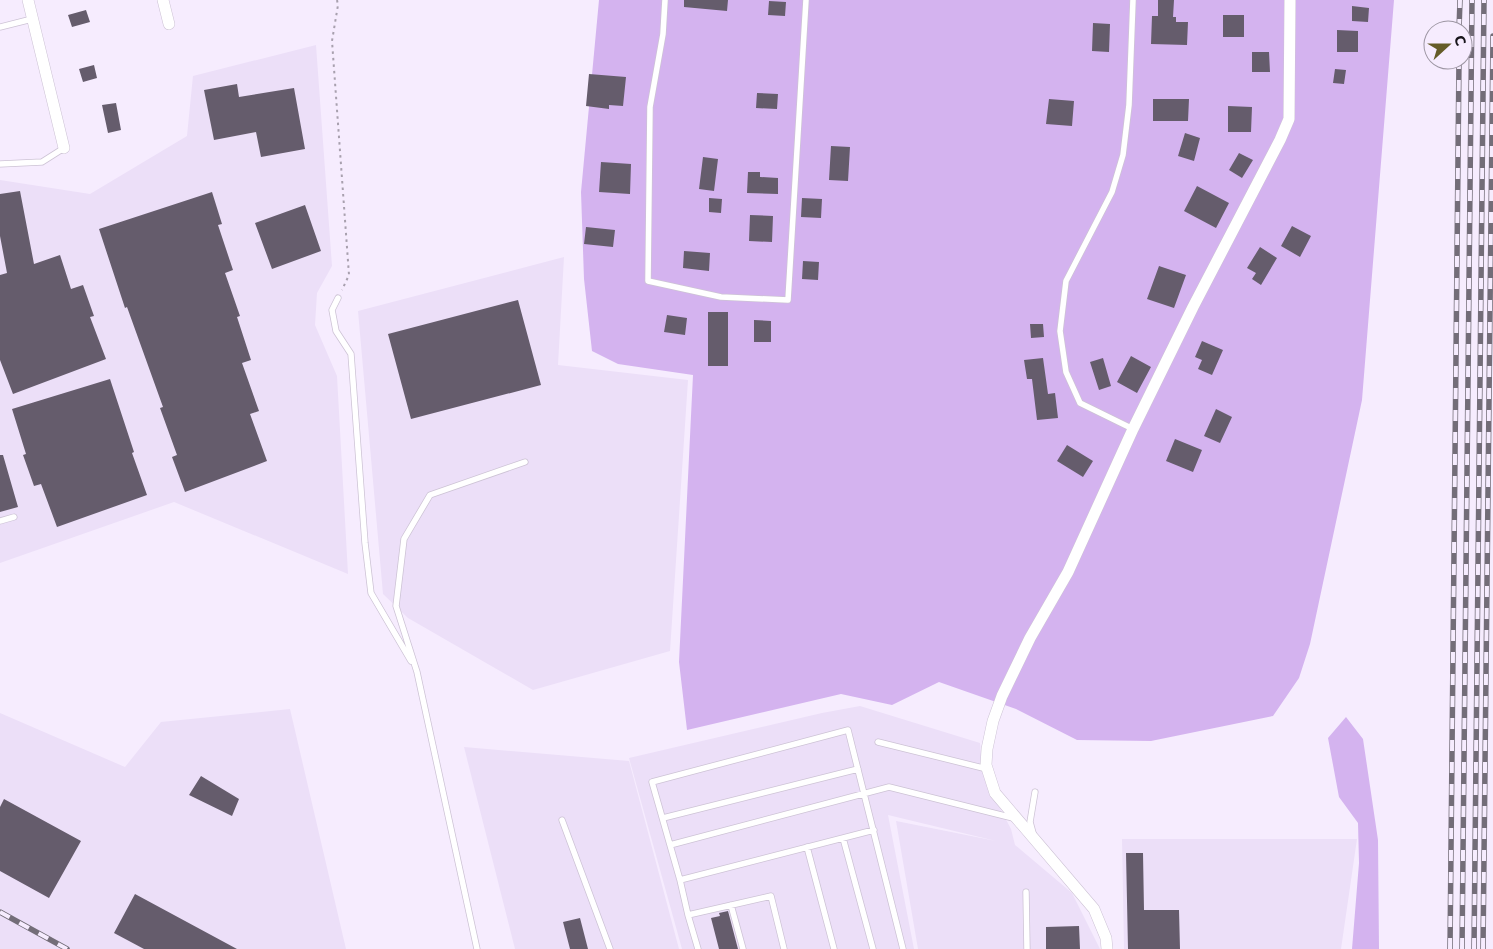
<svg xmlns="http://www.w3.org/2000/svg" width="1493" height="949" viewBox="0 0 1493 949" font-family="Commissioner,sans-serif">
  <rect width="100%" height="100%" fill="#f6ecfe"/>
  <!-- built -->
  <path fill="#ecdff8" d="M316,45L332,266L317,293L315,325L337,376L348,574L174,502L0,563V180L90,194L187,136L193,76Z
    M564,257L558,365L688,380L670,651L533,690L408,618L383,594L358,311Z
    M860,706L980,743L982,766L994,797L1011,829L1015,845L1072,893L1100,949H918L896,821L996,841L888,815L914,949H682L629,758L822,713Z
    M290,709L346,949H0V713L125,767L161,722Z
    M464,747L629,761L679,949H515Z
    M1122,839H1357L1341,949H1124Z"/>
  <!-- green -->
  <path fill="#d4b3ef" d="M599,0H1394L1362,400L1310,644L1299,678L1273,716L1151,741L1077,740L1016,709L939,682L892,705L841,694L687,730L679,662L693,375L618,364L592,351L584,279L581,192Z
    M1346,717L1363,739L1378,840L1379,949H1352L1359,863L1358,823L1339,797L1328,738Z"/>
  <!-- building -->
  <path fill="#655c6c" d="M684,0H728L727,11L684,7Z
    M1158,0H1174L1173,17H1176V22H1188L1187,45L1151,44L1152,16H1158Z
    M769,1L786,2L785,16L768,15Z
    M1352,6L1369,8L1368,22L1352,21Z
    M86,10L90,22L72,27L68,15Z
    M1223,15H1244V37H1223Z
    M1093,23L1110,24L1109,52L1092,51Z
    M1337,30L1358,31V52H1337Z
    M1252,52H1269L1270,72H1252Z
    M94,65L97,78L83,82L79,69Z
    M1335,69L1346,70L1344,84L1333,83Z
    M589,74L626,77L623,106L609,105V109L586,106Z
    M237,84L239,97L294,88L305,149L261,157L256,132L214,140L204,90Z
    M757,93L778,94L777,109L756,108Z
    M1049,99L1074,101L1072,126L1046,124Z
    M1153,99H1189L1188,121H1153Z
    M116,103L121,130L108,133L102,105Z
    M1228,106L1252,107L1251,132H1228Z
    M1185,133L1200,138L1194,161L1178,156Z
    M831,146L850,147L848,181L829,180Z
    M1239,153L1253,160L1242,178L1229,170Z
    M703,157L718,159L714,191L699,189Z
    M601,162L631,164L630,194L599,192Z
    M748,172H760V177L778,178V194L747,193Z
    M1197,186L1229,203L1216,228L1184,211Z
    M20,191L34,264L60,255L71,289L83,285L94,316L90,317L106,359L13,394L0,360V275L7,273L0,236V194Z
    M212,192L222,224L218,225L233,270L225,273L240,316L237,317L251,360L242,363L259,411L250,414L267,461L185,492L172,457L177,455L160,408L163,407L127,307L125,308L99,229Z
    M709,198L722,199L721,213L709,212Z
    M802,198L822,199L821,218L801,217Z
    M305,205L321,251L272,269L255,223Z
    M750,215L773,216L772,242L749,241Z
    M1292,226L1311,236L1300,257L1281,246Z
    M586,227L615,230L613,247L584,244Z
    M1260,247L1277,258L1261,285L1252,279L1256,273L1247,268Z
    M684,251L710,253L709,271L683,268Z
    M803,261L819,262L818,280L802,279Z
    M1159,266L1186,275L1174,308L1147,299Z
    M518,300L541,385L411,419L388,334Z
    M708,312H728V366H708Z
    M667,315L687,318L685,335L664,332Z
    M754,320L771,321V342H754Z
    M1030,324H1043L1044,337L1031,338Z
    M1202,341L1223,350L1212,375L1198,369L1202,360L1195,357Z
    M1131,356L1151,367L1137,393L1117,382Z
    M1043,358L1048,394L1055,393L1058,418L1037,420L1032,379H1027L1024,360Z
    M1103,358L1111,386L1099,390L1090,362Z
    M110,379L134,452L132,453L147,495L57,527L41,484L34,486L23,455L26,454L12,409Z
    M1216,409L1232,417L1220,443L1204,436Z
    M1175,439L1202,450L1193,472L1166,461Z
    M1067,445L1093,461L1083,477L1057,461Z
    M0,455H3L18,507L0,512Z
    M201,776L239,799L232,816L189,795Z
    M4,799L81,841L49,898L0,871V807Z
    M1126,853H1143L1144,910H1179L1180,949H1128Z
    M135,894L237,949H144L114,933Z
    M728,911L738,949H719L711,918L720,916L719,913Z
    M580,918L588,949H570L563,922Z
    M1079,926L1080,949H1046V927Z"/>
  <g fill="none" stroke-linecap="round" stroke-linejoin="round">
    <defs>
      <path id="service" d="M665,0L663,34L650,107L648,281L721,297L788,300L806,0
        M1133,0L1129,105L1123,155L1112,192L1066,281L1060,331L1066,372L1080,403L1133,429
        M0,27L32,19
        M0,164L42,162L64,148
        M338,298L332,310L336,331L351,354L365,543L371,593L411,661
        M0,521L14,517
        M878,742L987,769
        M663,818L858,769
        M562,820L610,949
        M874,830L680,880L652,782L848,730C867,803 885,876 903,949
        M1033,833L1030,822L1035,792
        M843,838L873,949
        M670,845L889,787L1013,818
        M807,847L834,949
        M680,880L688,915L698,949
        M1026,892L1027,949
        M731,905L743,949
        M688,915L771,896L784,949
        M477,949L417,672L396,606L404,539L430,495L525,462"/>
      <path id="minor" d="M28,0L64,148
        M163,0L169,24
        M1107,949L1106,938L1094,909L995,793L986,765L987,749L993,721L1002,696L1030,638L1068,572L1133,429L1193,307L1280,140L1289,119L1290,0"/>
    </defs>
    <!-- service casing -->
    <use href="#service" stroke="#cdc3d5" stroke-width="7"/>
    <!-- minor casing -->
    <use href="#minor" stroke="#cdc3d5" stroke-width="12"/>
    <!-- path -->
    <path stroke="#a8a0ae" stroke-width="2" stroke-dasharray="2.5 4" stroke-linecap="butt" d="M337,0L338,5L332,41L349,275L342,290"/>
    <!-- service -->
    <use href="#service" stroke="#fff" stroke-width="5.5"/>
    <!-- minor -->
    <use href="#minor" stroke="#fff" stroke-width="11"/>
    <defs>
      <path id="rail" d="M1459,30L1460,0
        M0,912L67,949
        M1450,949L1459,60
        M1462,949L1472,0
        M1474,949L1484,0
        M1483,949L1493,36"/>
    </defs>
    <!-- rail casing -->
    <use href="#rail" stroke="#736d78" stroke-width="5.5"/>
    <!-- rail -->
    <use href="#rail" stroke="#f6ecfe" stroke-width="4" stroke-dasharray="11" stroke-linecap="butt"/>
  </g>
  <!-- north arrow -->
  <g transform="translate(1448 45) rotate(69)"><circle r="24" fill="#f6ecfe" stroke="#9d96a3"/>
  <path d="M0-4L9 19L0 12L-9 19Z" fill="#655c28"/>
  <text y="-8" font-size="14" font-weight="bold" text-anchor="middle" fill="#17141a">С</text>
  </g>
</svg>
